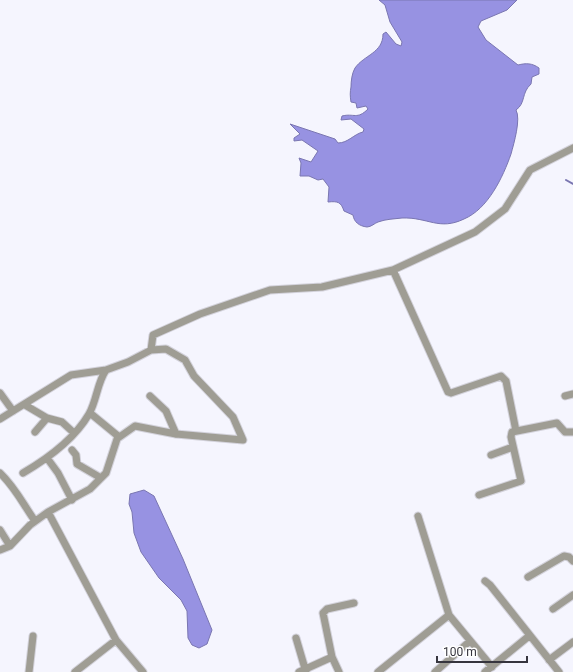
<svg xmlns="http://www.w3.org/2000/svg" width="573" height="672" viewBox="0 0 573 672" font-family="Roboto,sans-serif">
  <rect width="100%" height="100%" fill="#f5f5fe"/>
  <!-- water -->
  <path fill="#9792e2" stroke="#7a76b1" d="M379,0H517L507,10L481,21L478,27L486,40L518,65C526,63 532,63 539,68V74L532,77L531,84C521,93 526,103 516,110C521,119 514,143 511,154C503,177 488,209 464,219C439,231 428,217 402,218C394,219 386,219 378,222C375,223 371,227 367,227C359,226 354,222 353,215L344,211C341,202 338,201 328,202L329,187L323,179L318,180L309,176H300L301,163L299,158L311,162L318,151L302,140L294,141V138L300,134L290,124L335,139L338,143C348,143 354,134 363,132L364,129L351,119L341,120L342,116C354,113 357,120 368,109L366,106L357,108L356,103L351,102C350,96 350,92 351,87C351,81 352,73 355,68C364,55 383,53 383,34L386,32L396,44L401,46L402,42L390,22L385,5Z
    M144,490L154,496L183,559L212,630L207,644L199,648L192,645L188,638L187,611L181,600L159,578L141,552L134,533L132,512L129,504L130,494Z"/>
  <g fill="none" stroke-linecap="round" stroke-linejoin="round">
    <!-- stream -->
    <path stroke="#7a76b1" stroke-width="2" d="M566,180L573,184"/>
    <defs>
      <path id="street" d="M393,270L448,392L451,393L501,376L506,381L516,431
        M0,393L13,411
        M150,396L166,411L176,434
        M565,396L573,394
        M25,405L47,418L62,422L74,433
        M90,413L118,436L106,473L90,489L48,512L116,640L143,672
        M0,419L71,375L106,370
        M35,432L47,418
        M118,438L135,426L176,434L243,440L233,417L194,376L185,360L166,349L151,350
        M72,450L76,455L77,464L101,478
        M491,455L513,447
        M47,458L58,473L72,500
        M0,473C15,487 23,504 35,521
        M23,473C47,459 75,438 89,414C97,400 97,383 106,370L128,362L151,350L153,335L200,314L270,290L322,287L393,270L475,232L505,209L530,170L573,148
        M479,495L521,481L511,437L512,432L557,423L565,432H573
        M418,516L449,615L492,667
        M0,530L10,546
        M0,550L10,546L30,525L48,512
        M528,577L564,556L569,557L573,561
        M485,581L490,585L559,672
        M553,609L573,595
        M296,638L306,672
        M332,657L323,613L327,609L354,603
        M549,660L573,642
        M29,672L33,636
        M75,672L116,640
        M299,672L332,657L339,672
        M378,672L449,615
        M435,672L470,641
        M485,672L529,636"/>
    </defs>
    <!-- street casing -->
    <use href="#street" stroke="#d3d2db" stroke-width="9"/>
    <!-- street -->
    <use href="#street" stroke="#9f9d94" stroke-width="7"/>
  </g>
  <!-- scale -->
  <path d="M437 656v6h90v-6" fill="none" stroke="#36353e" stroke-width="2"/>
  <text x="443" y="656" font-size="12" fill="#36353e" stroke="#ffffff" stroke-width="3" paint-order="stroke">100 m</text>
</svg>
